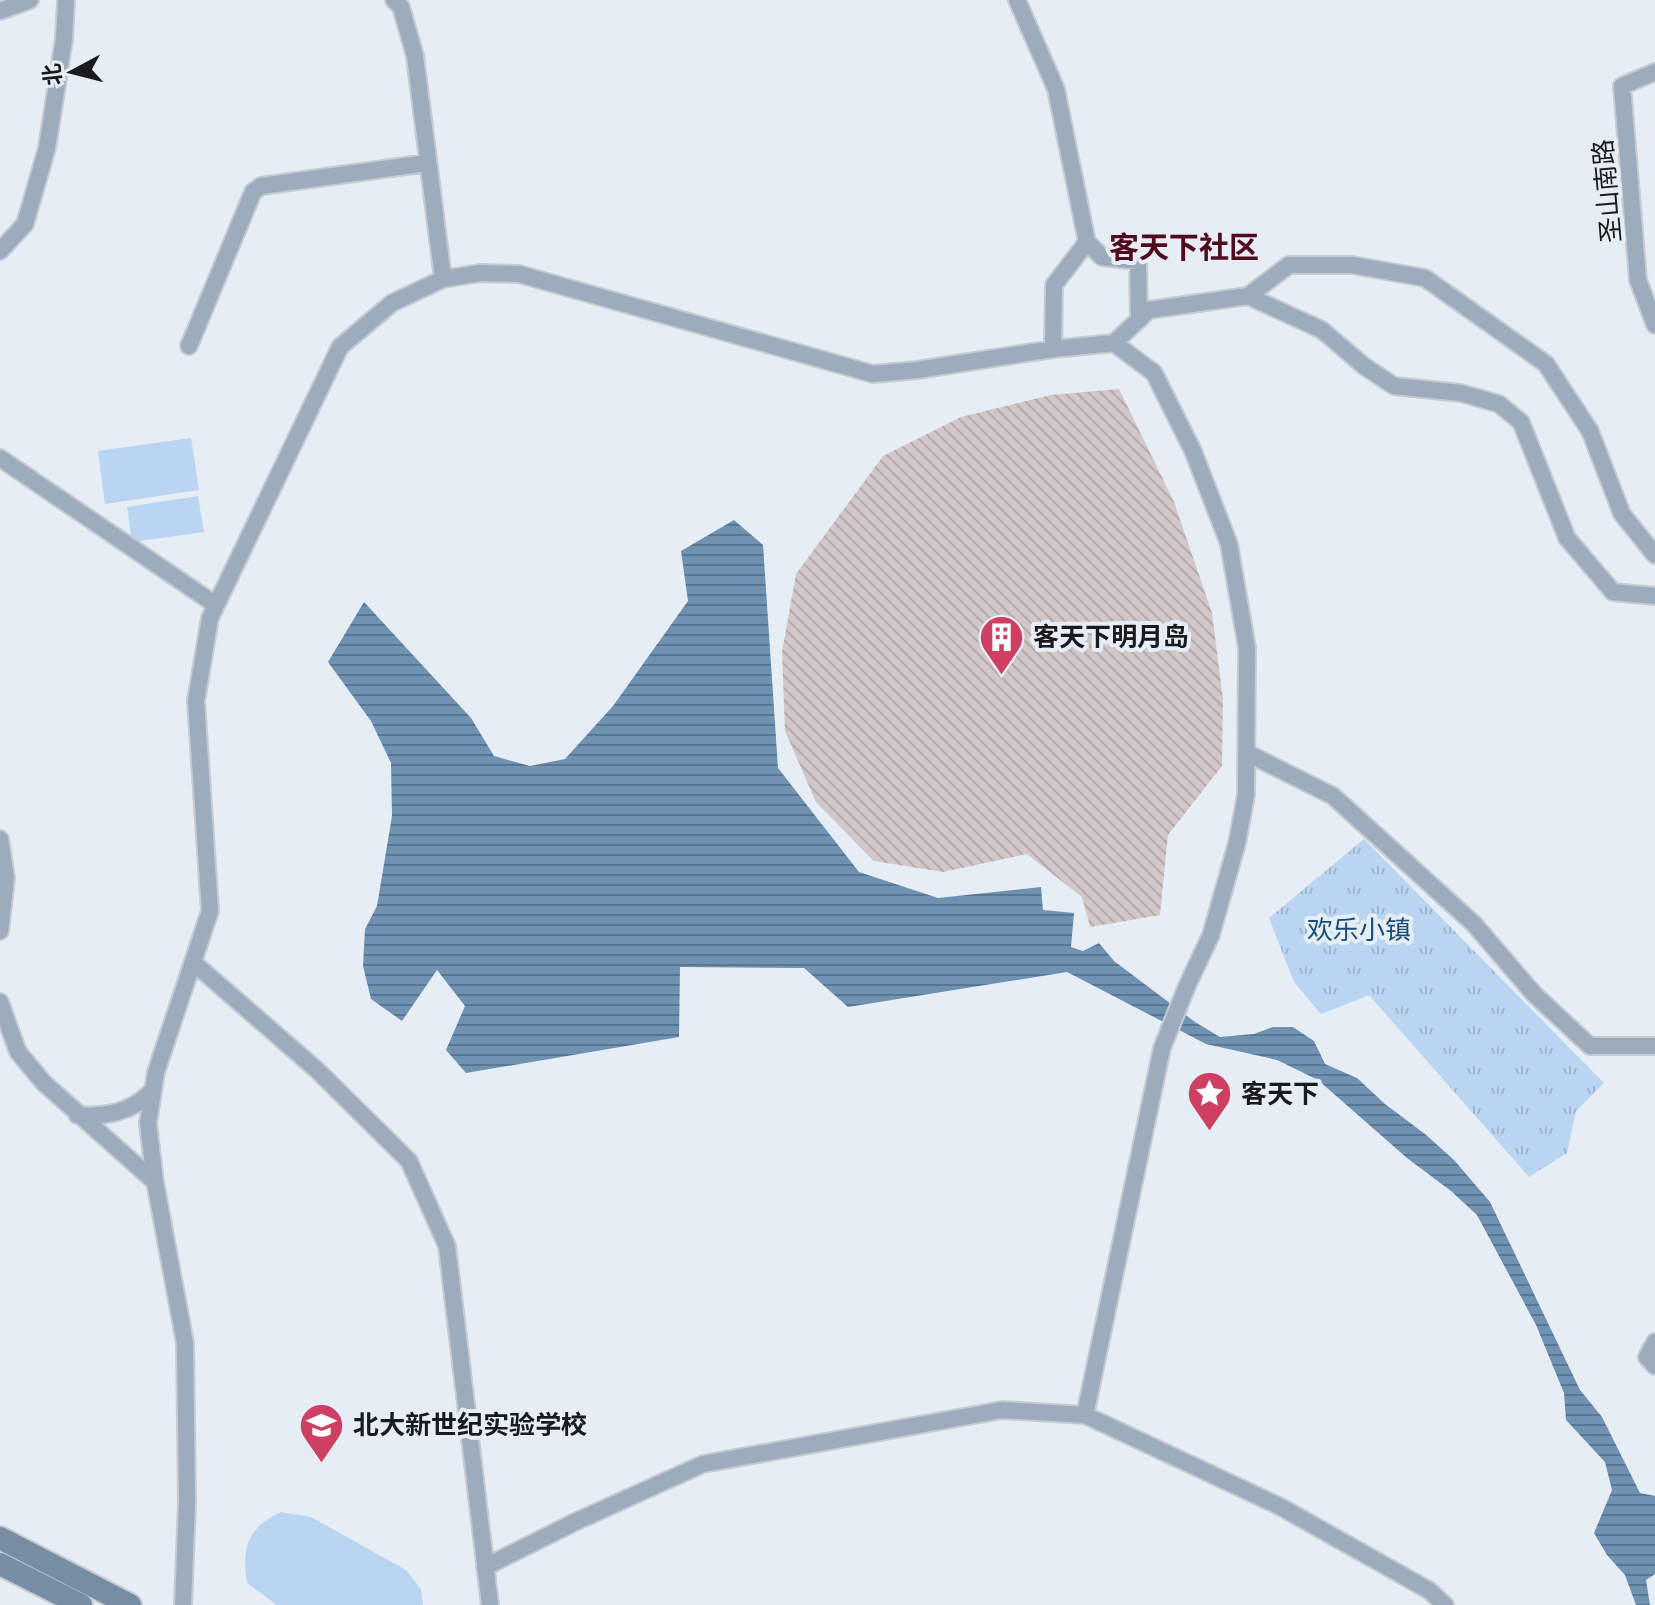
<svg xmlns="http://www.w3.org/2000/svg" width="1655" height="1605" viewBox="0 0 1655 1605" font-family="'Space Grotesk','Noto Sans SC',sans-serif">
  <defs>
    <pattern id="park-tufts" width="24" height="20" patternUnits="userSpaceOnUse" patternTransform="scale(2)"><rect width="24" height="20" fill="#b9d5f1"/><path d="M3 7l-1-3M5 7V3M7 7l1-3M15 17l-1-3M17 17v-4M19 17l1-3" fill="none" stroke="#9eb6ce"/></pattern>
    <pattern id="water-rules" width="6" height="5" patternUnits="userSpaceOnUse" patternTransform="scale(2)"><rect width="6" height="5" fill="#7092b2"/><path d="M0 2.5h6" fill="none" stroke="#5b7690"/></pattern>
    <pattern id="building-back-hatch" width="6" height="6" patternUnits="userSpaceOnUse" patternTransform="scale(2)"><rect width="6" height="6" fill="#d2c7c8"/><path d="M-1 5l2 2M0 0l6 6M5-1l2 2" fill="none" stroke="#b4aaab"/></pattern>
  </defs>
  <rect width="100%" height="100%" fill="#e6edf4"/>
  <!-- park -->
  <path fill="url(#park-tufts)" d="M1364,839L1604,1083L1576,1111L1567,1153L1529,1177L1369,995L1321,1014L1294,982L1269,918Z"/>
  <!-- pitch -->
  <path fill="#b9d5f1" d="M191,438L199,490L105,504L98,451Z
    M198,496L204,532L132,542L127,507Z
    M281,1512L311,1517L406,1570L421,1589L423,1605H277L247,1583C242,1547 247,1528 281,1512Z"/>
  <!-- water -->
  <path fill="url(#water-rules)" d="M734,520L763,545L778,768L859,872L938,898L1041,887L1043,910L1074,913L1071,947L1083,951L1099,943L1114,961L1195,1022L1220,1037L1254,1034L1273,1027H1293L1314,1041L1325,1064L1357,1078L1385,1104L1425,1134L1454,1160L1490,1202L1580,1390L1602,1417L1640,1493L1655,1496V1574L1646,1580L1650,1605H1636L1625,1575L1607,1555L1594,1533L1612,1490L1605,1462L1566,1420L1564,1393L1536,1325L1477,1215L1451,1191L1407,1158L1318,1080L1277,1060L1206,1044L1067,972L848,1007L804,968L680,967L679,1037L466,1073L446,1050L465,1006L437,970L402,1021L371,999L363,966L365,929L377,906L392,816L391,763L371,721L328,662L364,602L471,718L494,756L530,766L565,759L613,706L688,601L681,551Z"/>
  <!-- building -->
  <path fill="url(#building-back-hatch)" d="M1119,389L1174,502L1212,613L1223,699L1222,766L1168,835L1160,915L1090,927L1082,897L1027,854L943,872L874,861L816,802L785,731L782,652L796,574L883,456L961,417L1051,395Z"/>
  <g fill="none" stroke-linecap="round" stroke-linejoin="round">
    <defs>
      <path id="street" d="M394,0L401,7L415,56L443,279
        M1017,0L1056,89L1087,242L1102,257L1138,261L1139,320
        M0,11L30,0
        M1655,72L1622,86L1638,280L1655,325
        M0,251L25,224L47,148L64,39L66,0
        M1248,296L1289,265H1352L1425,278L1546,364L1590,431L1622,514L1655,555
        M189,346L253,192L261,186L427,163
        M1053,349L1054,285L1087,242
        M0,458L216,605
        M1247,753L1333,796L1474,924L1534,994L1590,1046H1655
        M0,839L6,878L0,931
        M194,963L318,1071L409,1161L447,1246L490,1605
        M0,1002L18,1052L44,1083L155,1182
        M77,1115C107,1117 133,1112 153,1090
        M1655,1342L1647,1357L1655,1366
        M1085,1415L1162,1048L1187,986L1211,935L1237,843L1246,795L1247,648L1229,544L1193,451L1154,373L1114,343
        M485,1567L577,1521L703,1464L1002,1410L1085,1415L1281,1507L1430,1591L1445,1605
        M183,1605L187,1502L185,1343L155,1182L148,1123L156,1072L210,911L196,701L210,618L340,347L392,303L443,279L480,273L519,274L873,374L917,370L1053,349L1114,343L1149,310L1248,296L1322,330L1364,366L1394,386L1461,393L1499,404L1521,422L1567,538L1613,592L1655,596"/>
      <path id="secondary" d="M0,1538L130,1605
        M0,1564L81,1605"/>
    </defs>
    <!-- street casing -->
    <use href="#street" stroke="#c5cbd2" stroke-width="20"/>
    <!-- secondary casing -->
    <use href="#secondary" stroke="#c5cbd2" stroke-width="26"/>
    <!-- street -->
    <use href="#street" stroke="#9dacbc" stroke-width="16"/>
    <!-- secondary -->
    <use href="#secondary" stroke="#778da3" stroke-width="22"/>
  </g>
  <!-- icons -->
  <defs>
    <symbol id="building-pin" viewBox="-11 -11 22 30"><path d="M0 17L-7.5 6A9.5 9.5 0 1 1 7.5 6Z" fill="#ce3f61" stroke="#e6edf4"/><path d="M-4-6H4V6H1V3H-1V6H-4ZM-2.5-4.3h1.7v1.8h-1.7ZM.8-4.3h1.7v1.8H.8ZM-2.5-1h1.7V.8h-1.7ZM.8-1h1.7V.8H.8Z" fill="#fff"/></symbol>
    <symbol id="sight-pin" viewBox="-11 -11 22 30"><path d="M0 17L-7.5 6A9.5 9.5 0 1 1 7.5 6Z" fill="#ce3f61" stroke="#e6edf4"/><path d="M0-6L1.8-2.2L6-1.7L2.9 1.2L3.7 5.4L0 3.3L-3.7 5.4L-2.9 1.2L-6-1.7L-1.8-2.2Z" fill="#fff"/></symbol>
    <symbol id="school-pin" viewBox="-11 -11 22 30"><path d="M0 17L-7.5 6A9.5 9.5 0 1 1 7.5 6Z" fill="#ce3f61" stroke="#e6edf4"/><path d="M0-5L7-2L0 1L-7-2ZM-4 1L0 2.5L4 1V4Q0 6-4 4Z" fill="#fff"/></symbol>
  </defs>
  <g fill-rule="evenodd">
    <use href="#building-pin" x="976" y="612" width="51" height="69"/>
    <use href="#sight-pin" x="1184" y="1068" width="51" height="69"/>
    <use href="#school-pin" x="296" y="1400" width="51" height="69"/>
  </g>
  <g text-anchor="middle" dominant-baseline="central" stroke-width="8" stroke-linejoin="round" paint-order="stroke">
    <!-- street labels -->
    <g font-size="26" fill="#191b1e" stroke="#e6edf4">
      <text transform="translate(1607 191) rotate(-95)">圣山南路</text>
    </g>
    <!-- poi labels -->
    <g font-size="26" font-weight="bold" fill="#191b1e" stroke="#e6edf4" text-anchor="start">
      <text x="1033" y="637">客天下明月岛</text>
      <text x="1241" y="1094">客天下</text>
      <text x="353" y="1425">北大新世纪实验学校</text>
    </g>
    <!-- park labels -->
    <g font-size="26" fill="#184d78" stroke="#e6edf4">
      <text x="1359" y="930">欢乐小镇</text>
    </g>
    <!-- quarter labels -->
    <g font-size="30" font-weight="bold" fill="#500b1e" stroke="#e6edf4">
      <text x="1184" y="247">客天下社区</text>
    </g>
  </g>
  <!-- north arrow -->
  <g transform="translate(72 72) rotate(263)" stroke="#e6edf4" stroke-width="6" paint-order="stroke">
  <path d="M0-6L14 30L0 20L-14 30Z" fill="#191b1e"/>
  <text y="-12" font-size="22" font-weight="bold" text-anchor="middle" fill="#191b1e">北</text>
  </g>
</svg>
